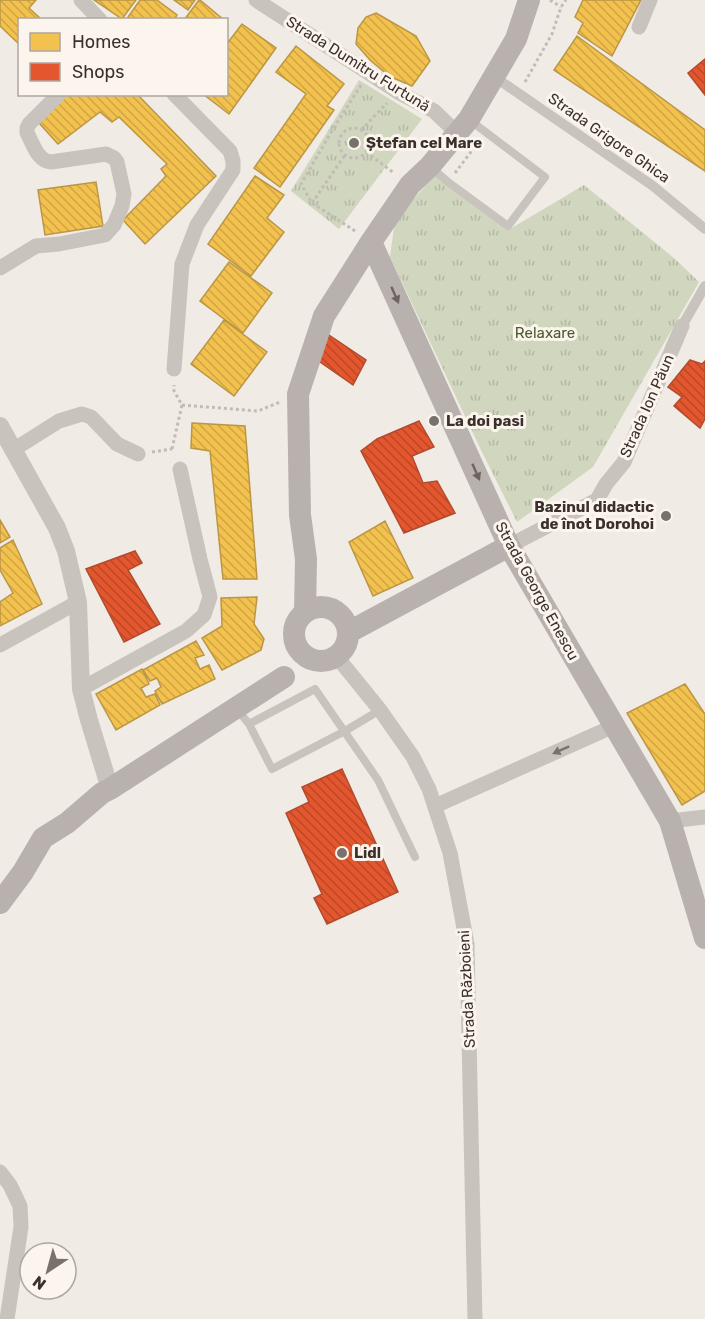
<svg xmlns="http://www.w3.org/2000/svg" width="705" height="1319" viewBox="0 0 705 1319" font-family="Rubik,sans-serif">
  <defs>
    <pattern id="park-tufts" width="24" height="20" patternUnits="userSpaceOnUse" patternTransform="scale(1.5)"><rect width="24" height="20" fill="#d1d6bf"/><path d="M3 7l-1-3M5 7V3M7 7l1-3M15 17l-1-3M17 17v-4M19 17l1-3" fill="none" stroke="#b4b8a4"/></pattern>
    <pattern id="homes-back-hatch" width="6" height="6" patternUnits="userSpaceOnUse" patternTransform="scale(1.5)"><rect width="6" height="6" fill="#f2c14e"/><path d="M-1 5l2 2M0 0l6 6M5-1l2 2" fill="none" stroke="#d0a644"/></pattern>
    <pattern id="shops-back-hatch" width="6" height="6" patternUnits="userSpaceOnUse" patternTransform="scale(1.5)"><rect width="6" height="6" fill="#e4572e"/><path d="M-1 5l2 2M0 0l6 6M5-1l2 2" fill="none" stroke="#ba4827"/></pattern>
  </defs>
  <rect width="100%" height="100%" fill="#f0ebe5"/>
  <!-- park -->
  <path fill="url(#park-tufts)" d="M359,80L422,119L339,229L291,191Z
    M436,174L510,229L584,185L674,258L699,282L593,467L517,522L480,448L390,257L395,220Z"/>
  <!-- homes -->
  <path fill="url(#homes-back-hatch)" stroke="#bb9644" stroke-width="1.5" d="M0,0H36L29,8L42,20H20V45L0,26Z
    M94,0H136L122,19Z
    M140,0H157L177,15L174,20H132L128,17Z
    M174,0H195L188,10Z
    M199,0H200L224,20H184Z
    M583,0H641L612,56L578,33L583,23L575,17Z
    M376,13L416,36L430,61L412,86L389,76L370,60L356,44L358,28L366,17Z
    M242,24L276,48L229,114L203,94H226V45Z
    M577,36L705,130V171L554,70Z
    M296,46L344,84L327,106L334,110L280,187L254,168L306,94L276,72Z
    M67,94H137L216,176L145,244L123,220L166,176L161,169L167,164L119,117L112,122L100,112L58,144L39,123Z
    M255,176L284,195L267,218L284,232L251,276L208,244Z
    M96,182L103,226L45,235L38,190Z
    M229,262L272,293L243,333L200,301Z
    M224,320L267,352L234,396L191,364Z
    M192,423L245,426L257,579H223L210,451L191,448Z
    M0,520L10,537L0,543Z
    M385,521L413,578L373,596L349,542Z
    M13,540L42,604L0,626V602L13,593L0,570V548Z
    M257,597L254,624L264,639L261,650L222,670L202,638L222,626L221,598Z
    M196,641L204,655L195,658L200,669L209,665L215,679L162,704L155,691L161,687L157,678L150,681L143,670Z
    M142,669L149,684L141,688L146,697L155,694L160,705L116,730L96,694Z
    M685,684L705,714V791L682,805L627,713Z"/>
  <!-- shops -->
  <path fill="url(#shops-back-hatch)" stroke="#b14b2d" stroke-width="1.5" d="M705,59V95L688,73Z
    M326,333L366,360L353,385L313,357Z
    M690,360L702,364L705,361V419L700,428L674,406L682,397L668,387Z
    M419,421L434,447L412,456L423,483L437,481L455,513L404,533L361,451L377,439Z
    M135,551L142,563L128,570L160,624L124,642L86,569Z
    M342,769L398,892L327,924L314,898L322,894L286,813L309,802L302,787Z"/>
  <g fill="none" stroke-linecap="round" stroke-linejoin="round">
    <!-- path -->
    <path stroke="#c2bbb6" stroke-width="3" stroke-dasharray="3 3" stroke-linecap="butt" d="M550,0L561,7
      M525,82L552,34L561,7L566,0
      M339 143a15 15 0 1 1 30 0a15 15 0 1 1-30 0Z
      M361,130L387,103
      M366,152L394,173
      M455,173L480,140
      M312,203L345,155
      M355,231L312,203L301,184L333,129L361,85
      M182,405L258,411L280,402
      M172,449L182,405L174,391V385
      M152,452L172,449"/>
    <!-- service -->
    <path stroke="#c9c3be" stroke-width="8" d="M431,167L448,182L508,226L545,177L471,121
      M237,709L249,724L272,769L345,731L380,710
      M249,724L315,689L378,780L415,857"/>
    <!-- pedestrian -->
    <path stroke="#c9c3be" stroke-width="10" d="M492,79L499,80L653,186L705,229
      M682,326L705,286"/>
    <!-- minor -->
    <path stroke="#c9c3be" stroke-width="15" d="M81,0L100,20
      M256,0L398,92L434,111L457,133
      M639,27L650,0
      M174,94L230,151L233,161V170L197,225L182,264L174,369
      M0,268L36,246L59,244L105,235L114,225L122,206L124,194L117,162L114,158L106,154L51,162C37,161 33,143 27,133V128L29,124L59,94
      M13,450L59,421L82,414L91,417L117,444L138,454
      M509,546L597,500L606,484L624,462L682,326
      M0,645L78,602
      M337,657L380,710L413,757L429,789L450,853L467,944L475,1319
      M81,689L186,631L204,615L210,597L200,559L180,469
      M435,806L614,726
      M670,821L705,817
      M0,1172L10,1185L20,1206L21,1227L7,1319"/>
    <!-- tertiary -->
    <path stroke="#c9c3be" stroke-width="18" d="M0,426L57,528L66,551L78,602L81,689L89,720L110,789"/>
    <!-- primary -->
    <path stroke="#b8b1ad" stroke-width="22" d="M371,242L509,546L670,821L705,938
      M294 634a27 27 0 1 1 54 0a27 27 0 1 1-54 0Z
      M305,612L306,559L300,515L298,394L324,316L371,242L410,185L430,166L469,119L516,39L529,0
      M349,632L509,546
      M0,903L23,872L43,838L67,823L102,793L110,789L284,677"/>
  </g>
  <!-- one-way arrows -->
  <defs><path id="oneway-solid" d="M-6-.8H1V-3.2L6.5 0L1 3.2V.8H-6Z" transform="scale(1.5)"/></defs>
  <g fill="#6d645f">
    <use href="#oneway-solid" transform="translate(395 295) rotate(66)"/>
    <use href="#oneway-solid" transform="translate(476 472) rotate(66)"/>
  </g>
  <use fill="#7b726d" href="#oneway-solid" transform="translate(561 750) rotate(156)"/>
  <!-- markers -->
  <g fill="#7a716c" stroke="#fbf5ee" stroke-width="2">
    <circle cx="354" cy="143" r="6"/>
    <circle cx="434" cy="421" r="6"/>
    <circle cx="666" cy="516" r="6"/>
    <circle cx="342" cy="853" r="6"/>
  </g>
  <g text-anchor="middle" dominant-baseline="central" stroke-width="6" stroke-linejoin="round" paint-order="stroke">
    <!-- street labels -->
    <g font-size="15" fill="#3b302b" stroke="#fbf5ee">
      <text transform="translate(358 64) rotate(32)">Strada Dumitru Furtună</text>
      <text transform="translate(609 138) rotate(35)">Strada Grigore Ghica</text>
      <text transform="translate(647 406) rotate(-66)">Strada Ion Păun</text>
      <text transform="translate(537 591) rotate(61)">Strada George Enescu</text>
      <text transform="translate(467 989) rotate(-93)">Strada Războieni</text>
    </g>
    <!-- poi labels -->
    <g font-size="15" font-weight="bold" fill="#3b302b" stroke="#fbf5ee" text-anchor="start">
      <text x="366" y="143">Ștefan cel Mare</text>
      <text x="446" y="421">La doi pasi</text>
      <text x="654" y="507" text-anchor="end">Bazinul didactic<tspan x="654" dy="17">de înot Dorohoi</tspan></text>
      <text x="354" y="853">Lidl</text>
    </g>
    <!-- park labels -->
    <g font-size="15" fill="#4a5a2e" stroke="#fbf5ee">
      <text x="545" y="333">Relaxare</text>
    </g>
  </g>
  <!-- legend -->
  <rect x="18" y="18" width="210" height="78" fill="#fbf5ee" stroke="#aea6a0" stroke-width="1.5"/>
  <rect x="30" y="33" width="30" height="18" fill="#f2c14e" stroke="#aea6a0" stroke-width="1.5"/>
  <text x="72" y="48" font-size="18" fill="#3b302b">Homes</text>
  <rect x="30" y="63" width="30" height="18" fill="#e4572e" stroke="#aea6a0" stroke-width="1.5"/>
  <text x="72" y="78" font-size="18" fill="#3b302b">Shops</text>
  <!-- north arrow -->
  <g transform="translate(48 1271) rotate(216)"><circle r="28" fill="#fbf5ee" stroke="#aea6a0" stroke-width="1.5"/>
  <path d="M0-4.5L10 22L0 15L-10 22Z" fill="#7a716c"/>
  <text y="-9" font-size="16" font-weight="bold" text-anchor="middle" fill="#3b302b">N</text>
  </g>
</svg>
